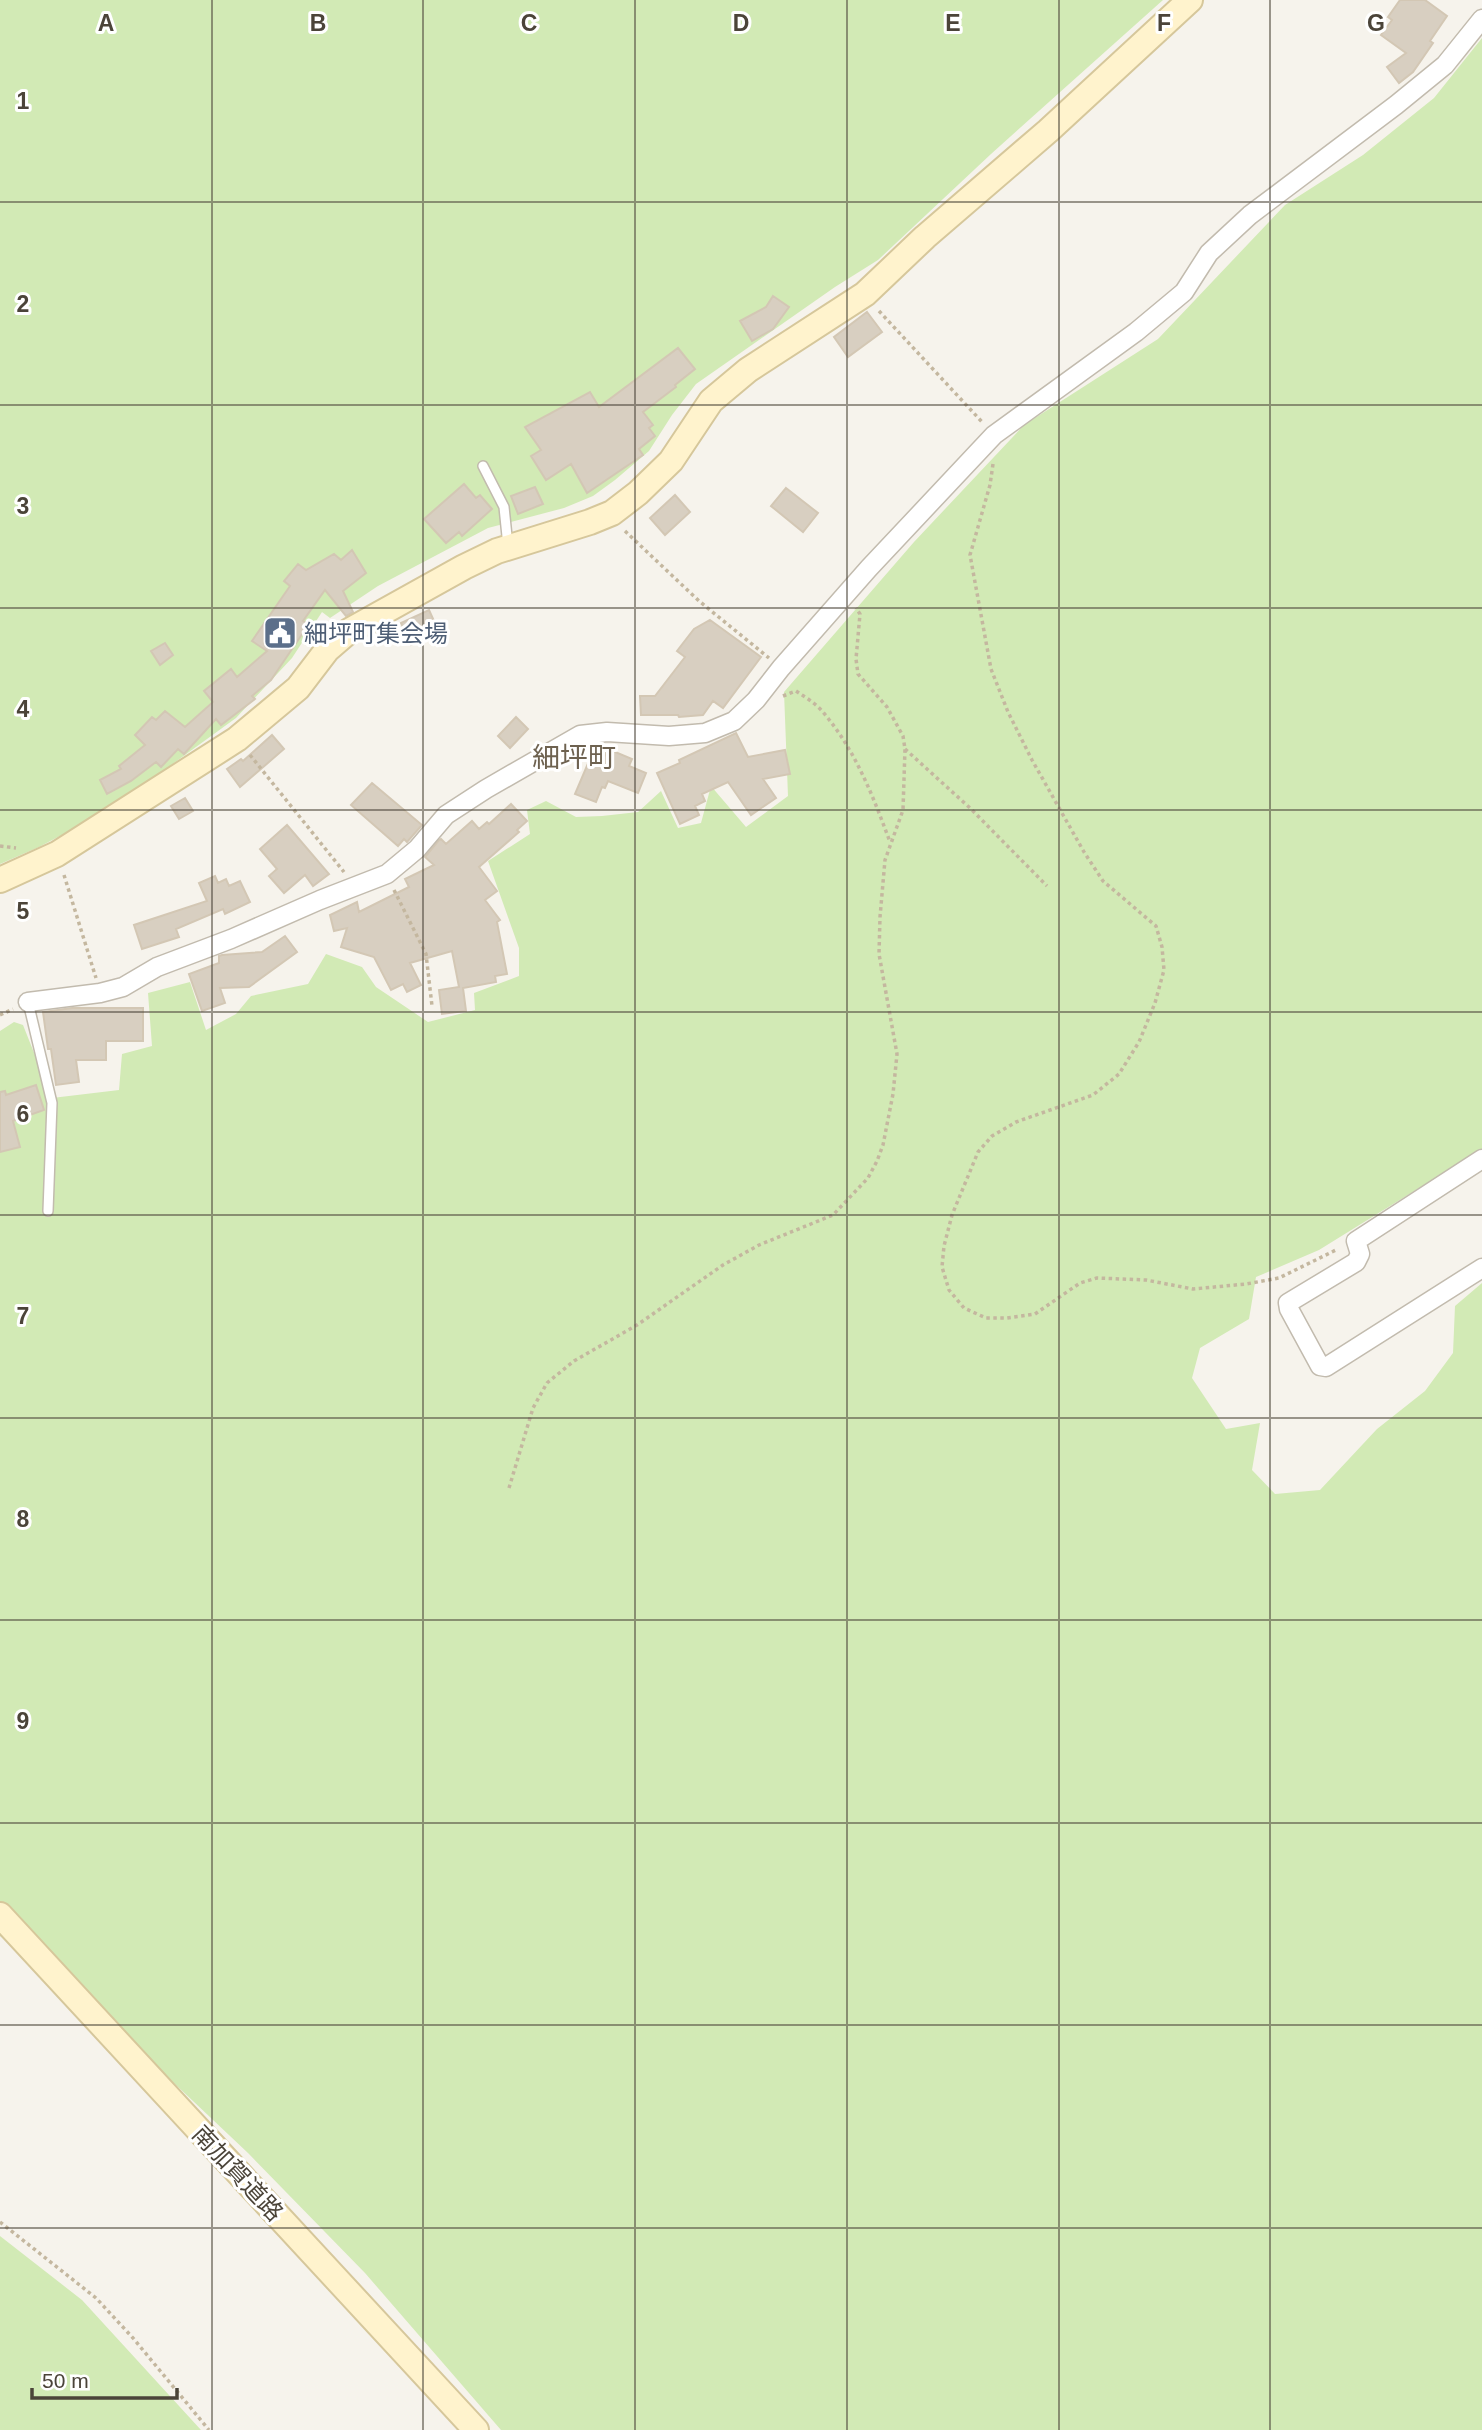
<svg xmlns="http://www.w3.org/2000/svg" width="1482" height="2430" viewBox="0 0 1482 2430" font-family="Arial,'Noto Sans JP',sans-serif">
  <rect width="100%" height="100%" fill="#f6f3ec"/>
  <!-- green -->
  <path fill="#d2eab5" d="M0,0H1163L991,154L878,260L835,287L696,384L672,415L649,451L615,480L593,496L564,508L488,528L378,586L330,618L322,612L292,658L236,718L109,810L39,847L0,864Z
    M1482,38V1149L1319,1250L1256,1277L1249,1319L1200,1348L1192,1378L1226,1429L1260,1423L1252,1470L1275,1494L1320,1490L1377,1429L1425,1391L1453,1353L1455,1306L1482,1283V2430H501L365,2273L248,2153L102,2015L0,1936V1031L14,1022L23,1025L52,1098L119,1090L122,1054L152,1046L148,993L190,982L206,1030L236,1014L251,996L308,984L326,954L362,967L376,987L428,1022L475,1010L474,993L519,976V948L488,861L530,834L527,810L546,801L576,817L602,816L638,812L661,791L678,828L701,823L711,786L746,827L788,796L784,692L914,542L1024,425L1158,339L1285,205L1363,155L1434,98Z
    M0,2236L82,2300L201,2430H0Z"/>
  <!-- building -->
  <path fill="#d8cfc1" stroke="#d3c7b4" stroke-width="2" d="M1400,0H1425L1447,16L1430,41L1433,43L1413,72L1399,83L1387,67L1406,53L1381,35L1392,20L1388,17Z
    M773,296L789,307L773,329L752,341L740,321L766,307Z
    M867,312L882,332L848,357L834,337Z
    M678,348L695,369L675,385L676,387L643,412L653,425L649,428L655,436L639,449L643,455L587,493L571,464L546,480L531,456L541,450L525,427L590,392L599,407Z
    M464,484L476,498L480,495L492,509L462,536L459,532L446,543L424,519Z
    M535,487L543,504L518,514L511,496Z
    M786,488L818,513L803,532L771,506Z
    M675,495L690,512L665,535L650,518Z
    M352,550L366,573L343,591L353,612L346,616L325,590L303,621L309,624L271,680L252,696L255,699L221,725L216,719L184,754L178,749L161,767L156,762L131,781L107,794L100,780L121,769L119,766L145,745L135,735L152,717L156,720L165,711L185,727L213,702L204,691L231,669L237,677L267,651L252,641L290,586L284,581L298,564L306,570L334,554L341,560Z
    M429,610L439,632L411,645L401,623Z
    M710,620L761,657L723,708L713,701L703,715L679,717L678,715H641L640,696H655L685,657L677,651L694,629Z
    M165,643L173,655L160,665L151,651Z
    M516,717L528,729L510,748L498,736Z
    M736,733L748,757L785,750L790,774L763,779L776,798L751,815L728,782L702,794L705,801L695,806L699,815L680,824L657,773L680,763L679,760Z
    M272,735L284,749L240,787L227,769L241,759L243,761Z
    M608,749L632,759L629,766L646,773L638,793L608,781L605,788L602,787L596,802L575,794L592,754L603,759Z
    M372,783L422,825L407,842L404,839L398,846L351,805Z
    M185,798L193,811L179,819L171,806Z
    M511,804L527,821L517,830L519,832L479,867L497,891L485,900L500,920L497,922L507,974L495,976L496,982L463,988L466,1011L442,1014L439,990L459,987L452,951L410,963L421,985L407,992L403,984L391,990L374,957L341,947L347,928L334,931L330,915L357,902L359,912L409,887L405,879L434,865L425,857L439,840L441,839L446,844L472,821L479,829L487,822L489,824Z
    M287,825L329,874L313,886L305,875L284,893L269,876L277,869L260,849Z
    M215,876L218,883L226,879L229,886L240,881L250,902L225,914L223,909L176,929L179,937L142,949L134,925L207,901L199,883Z
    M285,936L297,952L249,987L220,988L225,1003L202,1011L189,974L219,963V956L222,955L262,952Z
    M72,1008H143V1041H106V1060H76L79,1082L56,1085L51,1049H48L43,1012Z
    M36,1085L44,1110L13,1121L20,1147L0,1152V1092L5,1091L6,1095Z"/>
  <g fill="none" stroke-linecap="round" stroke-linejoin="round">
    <defs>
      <path id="lane" d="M483,466L504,507L508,546
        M28,1002L52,1103L48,1211"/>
      <path id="street" d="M28,1002L100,993L123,987L157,967L231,939L320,900L387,874L417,849L446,815L486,789L580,735L607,732L669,736L705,733L734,721L756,700L781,668L869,568L994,435L1136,332L1184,292L1209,253L1250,215L1396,105L1445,65L1482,19
        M1482,1159L1356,1241L1360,1254L1356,1262L1288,1303L1289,1309L1320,1366L1326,1367L1482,1268"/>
      <path id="secondary" d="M0,880L57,854L237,739L298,688L327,650L349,631L464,567L497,551L590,522L612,513L638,493L671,461L711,401L748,370L865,294L925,237L1048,131L1190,0
        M0,1915L476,2430"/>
    </defs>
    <!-- lane casing -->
    <use href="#lane" stroke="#c2bbae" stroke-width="12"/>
    <!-- street casing -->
    <use href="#street" stroke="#c2bbae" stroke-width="21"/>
    <!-- secondary casing -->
    <use href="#secondary" stroke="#d6c79b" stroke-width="28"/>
    <!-- path -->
    <path stroke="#c4b79f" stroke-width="3.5" stroke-dasharray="3.5 3.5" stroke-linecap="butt" d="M879,311L983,423
      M993,464L990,485L970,555L991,669L1008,712L1032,760L1084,852L1103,881L1156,926L1162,947L1164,970L1155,1003L1139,1042L1119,1074L1093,1095L1016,1122L992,1136L978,1152L952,1215L944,1246L942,1267L949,1290L964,1308L986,1318H1007L1035,1314L1080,1283L1097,1278L1146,1280L1193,1289L1246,1284L1279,1278L1338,1249
      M625,531L699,601L769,658
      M783,696L796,691C805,697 815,703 822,711C855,749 873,796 890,842
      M905,749L970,808L1047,886
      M250,755L344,872
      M0,846L16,848
      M64,875L96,978
      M394,890L426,954L432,1006
      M0,1015L13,1009
      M509,1488L533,1408L547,1383L574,1361L637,1325L723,1265L759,1245L833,1215L868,1178L877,1161L883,1145L893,1094L897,1054L879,954L880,917L885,860L903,810L905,749L903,736L887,707L858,674L856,659L860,614L856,608
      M0,2222L96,2298L133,2338L209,2430"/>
    <!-- lane -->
    <use href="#lane" stroke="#fff" stroke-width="9"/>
    <!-- street -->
    <use href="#street" stroke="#fff" stroke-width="18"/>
    <!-- secondary -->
    <use href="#secondary" stroke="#fff3cd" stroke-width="24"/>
  </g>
  <!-- grid -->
  <path fill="none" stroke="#4b4439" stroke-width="2" stroke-opacity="0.55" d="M212,0V2430M423,0V2430M635,0V2430M847,0V2430M1059,0V2430M1270,0V2430M0,202H1482M0,405H1482M0,608H1482M0,810H1482M0,1012H1482M0,1215H1482M0,1418H1482M0,1620H1482M0,1823H1482M0,2025H1482M0,2228H1482"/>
  <!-- icons -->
  <defs>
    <symbol id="civic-square" viewBox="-11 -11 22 22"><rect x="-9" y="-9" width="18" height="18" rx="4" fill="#5c6f8a" stroke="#fff"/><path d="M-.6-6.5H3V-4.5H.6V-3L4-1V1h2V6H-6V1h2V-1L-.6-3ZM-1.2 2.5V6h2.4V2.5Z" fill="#fff"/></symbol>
  </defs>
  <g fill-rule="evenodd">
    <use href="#civic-square" x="261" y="614" width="38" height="38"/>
  </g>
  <g text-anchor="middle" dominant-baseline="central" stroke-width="6" stroke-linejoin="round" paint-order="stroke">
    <!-- service labels -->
    <g font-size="24" fill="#4e5e75" stroke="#fff" text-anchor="start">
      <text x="304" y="633">細坪町集会場</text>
    </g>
    <!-- street labels -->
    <g font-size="24" fill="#4b4439" stroke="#fff">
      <text transform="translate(238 2173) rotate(47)">南加賀道路</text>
    </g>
    <!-- quarter labels -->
    <g font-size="28" fill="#6e6250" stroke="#fff">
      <text x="574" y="757">細坪町</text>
    </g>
  </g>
  <g font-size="23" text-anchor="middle" font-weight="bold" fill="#4b4439" stroke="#fff" stroke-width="6" stroke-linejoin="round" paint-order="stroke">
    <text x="106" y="31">A</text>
    <text x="318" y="31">B</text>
    <text x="529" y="31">C</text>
    <text x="741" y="31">D</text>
    <text x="953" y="31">E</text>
    <text x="1164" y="31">F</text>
    <text x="1376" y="31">G</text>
    <text x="23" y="109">1</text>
    <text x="23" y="312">2</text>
    <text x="23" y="514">3</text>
    <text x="23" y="717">4</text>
    <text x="23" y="919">5</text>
    <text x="23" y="1122">6</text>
    <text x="23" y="1324">7</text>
    <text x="23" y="1527">8</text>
    <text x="23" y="1729">9</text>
  </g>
  <!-- scale -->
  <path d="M32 2388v10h145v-10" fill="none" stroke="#4b4439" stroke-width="3.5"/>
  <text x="42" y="2388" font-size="21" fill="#4b4439" stroke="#ffffff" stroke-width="5" paint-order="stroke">50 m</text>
</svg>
